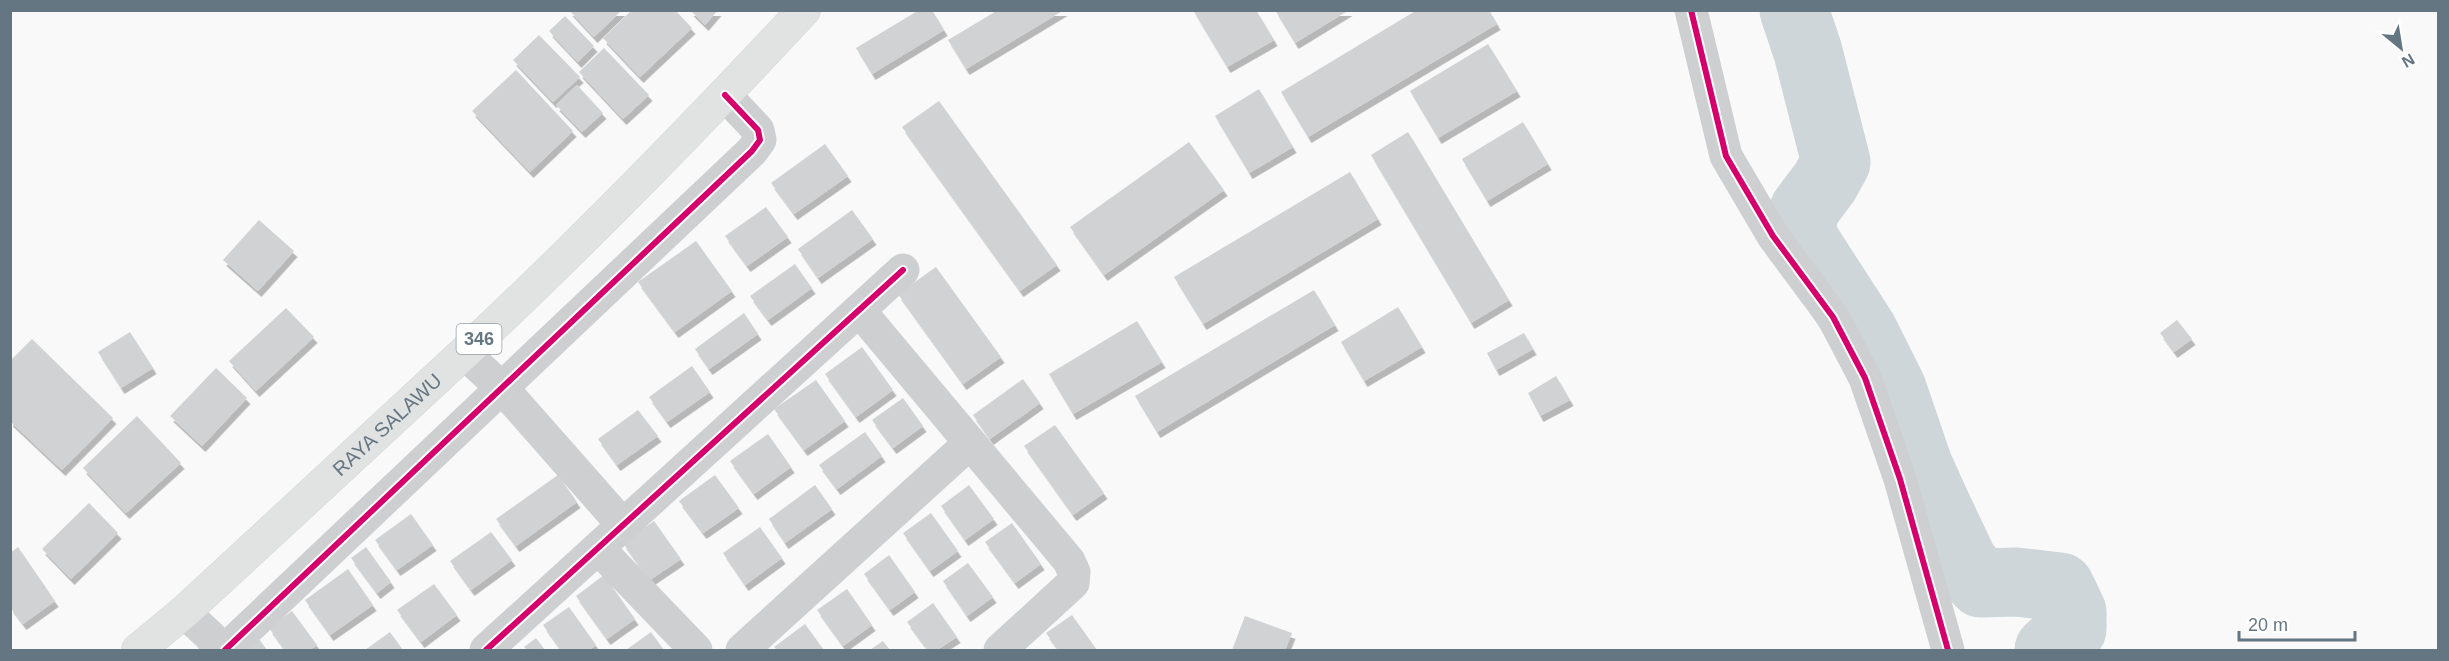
<svg xmlns="http://www.w3.org/2000/svg" width="2449" height="661" viewBox="0 0 2449 661" font-family="Helvetica,sans-serif">
  <defs>
    <filter id="shadow"><feDropShadow dx="3.5" dy="6" stdDeviation="0" flood-color="#0004"/></filter>
  </defs>
  <rect width="100%" height="100%" fill="#f9f9f9"/>
  <g fill="none" stroke-linecap="round" stroke-linejoin="round">
    <!-- river -->
    <path stroke="#ced6d9" stroke-width="69" d="M1794,10L1808,52L1836,162L1825,182L1804,210L1801,235L1863,331L1892,389L1918,465L1936,505L1964,564L1981,583L2016,582L2060,587L2072,612V629L2049,650"/>
  </g>
  <!-- building -->
  <path fill="#d0d2d3" filter="url(#shadow)" d="M569,10H622L594,37Z
    M632,10H675L692,28L640,77L603,38Z
    M690,10H718L705,25Z
    M919,10H932L944,30L872,74L856,48Z
    M998,10H1064L966,69L948,40Z
    M1193,10H1256L1274,40L1227,67Z
    M1275,10H1349L1295,43Z
    M1417,10H1489L1497,24L1308,137L1281,92Z
    M565,16L594,46L578,62L549,31Z
    M539,35L580,77L553,102L513,60Z
    M1488,44L1517,91L1438,138L1410,91Z
    M604,48L649,95L623,119L579,72Z
    M516,70L573,131L530,172L472,111Z
    M577,85L603,113L582,132L556,105Z
    M1259,89L1293,147L1249,173L1215,116Z
    M939,101L1057,265L1020,291L902,127Z
    M1523,122L1548,164L1487,201L1462,159Z
    M1408,132L1509,300L1471,323L1371,155Z
    M1189,142L1224,190L1104,275L1070,227Z
    M825,144L848,176L794,214L771,183Z
    M1350,172L1378,219L1203,324L1174,277Z
    M766,207L788,237L747,266L725,236Z
    M852,210L873,239L818,278L798,249Z
    M259,220L294,251L258,291L223,260Z
    M696,241L732,291L675,332L638,282Z
    M795,264L812,288L768,320L750,296Z
    M936,267L1001,357L963,384L898,294Z
    M1314,290L1335,325L1157,432L1135,396Z
    M1398,307L1422,347L1364,381L1341,342Z
    M286,308L314,337L256,391L229,361Z
    M744,313L758,334L709,369L695,349Z
    M2177,320L2192,339L2174,352L2160,333Z
    M1137,321L1162,362L1073,414L1049,374Z
    M130,332L153,368L121,388L98,352Z
    M1524,333L1533,349L1496,370L1487,353Z
    M32,339L113,418L62,470L10,421V361Z
    M862,347L893,390L856,417L825,374Z
    M692,366L710,392L667,422L649,397Z
    M216,368L247,398L202,446L170,416Z
    M1556,376L1570,400L1540,416L1528,393Z
    M1023,379L1040,403L990,439L973,415Z
    M816,380L845,421L804,450L774,409Z
    M903,398L923,426L893,448L872,420Z
    M638,410L658,436L617,465L598,439Z
    M137,416L181,463L126,513L83,468Z
    M1055,425L1104,493L1073,515L1024,446Z
    M865,432L882,456L837,489L819,465Z
    M768,434L791,467L754,494L730,461Z
    M558,475L577,502L516,546L496,519Z
    M715,475L739,508L703,533L679,501Z
    M815,485L832,509L785,543L769,519Z
    M969,485L994,519L965,540L941,506Z
    M89,503L118,533L71,579L42,549Z
    M931,513L958,551L930,571L903,533Z
    M411,514L433,545L397,570L375,540Z
    M654,521L681,559L650,580L623,543Z
    M1012,523L1041,564L1015,583L985,542Z
    M760,527L782,558L745,585L723,553Z
    M491,532L512,560L471,590L450,561Z
    M18,547L55,601L23,624L10,607V553Z
    M366,547L391,582L377,593L351,558Z
    M889,555L915,592L890,610L864,574Z
    M968,563L993,597L967,616L943,581Z
    M348,569L373,605L330,635L305,600Z
    M604,575L635,619L607,639L576,596Z
    M434,584L457,615L421,642L397,610Z
    M847,589L872,625L843,646L817,610Z
    M933,603L957,637L937,650H928L907,622Z
    M569,607L596,645L589,650H561L543,625Z
    M292,611L317,645L310,650H285L269,628Z
    M1072,615L1097,650H1058L1046,633Z
    M1245,616L1292,633L1285,650H1232Z
    M805,624L824,650H777L774,647Z
    M390,632L403,650H365Z
    M651,632L664,650H626Z
    M536,638L545,650H527L524,647Z
    M259,639L267,650H250L248,647Z
    M883,641L890,650H870Z"/>
  <g fill="none" stroke-linecap="round" stroke-linejoin="round">
    <defs>
      <g id="major">
        <path id="s1" d="M138,650L184,612C277,526 371,440 463,354C581,244 694,128 804,10"/>
      </g>
    </defs>
    <!-- major casing -->
    <use href="#major" stroke="#d5d6d7" stroke-width="34"/>
    <!-- minor -->
    <path stroke="#cecfd0" stroke-width="33" d="M1691,10L1726,156L1773,236L1833,317L1865,378L1900,479L1948,650
      M859,310L1069,561L1074,572L1073,583L1000,650
      M464,353L503,389L623,525
      M598,548L696,650
      M184,612L210,636L221,650
      M225,650L752,151L760,140L758,130L725,95
      M486,650L903,270
      M742,650L970,443"/>
    <!-- major -->
    <use href="#major" stroke="#e1e2e2" stroke-width="33"/>
    <defs>
      <path id="cycleway" d="M1691,10L1726,156L1773,236L1833,317L1865,378L1900,479L1948,650
        M225,650L752,151L760,140L758,130L725,95
        M486,650L903,270"/>
    </defs>
    <!-- cycleway casing -->
    <use href="#cycleway" stroke="#fff" stroke-width="10"/>
    <!-- cycleway -->
    <use href="#cycleway" stroke="#d6006c" stroke-width="6"/>
  </g>
  <g text-anchor="middle" dominant-baseline="central" stroke-width="6" stroke-linejoin="round" paint-order="stroke">
    <!-- shield labels -->
    <rect fill="#fff" stroke="#939fa8" stroke-width="1.5" x="456.5" y="324" width="45" height="30" rx="4.5"/>
    <g font-size="18" font-weight="bold" fill="#657683">
      <text x="479" y="339">346</text>
    </g>
    <!-- street labels -->
    <g font-size="20" fill="#657683" stroke="#fff">
      <text stroke="none"><textPath href="#s1" startOffset="336">RAYA SALAWU</textPath></text>
    </g>
  </g>
  <!-- border -->
  <rect width="2449" height="661" fill="none" stroke="#657683" stroke-width="24"/>
  <!-- north arrow -->
  <g transform="translate(2401 48) rotate(150)" stroke="#ffffff" stroke-width="4.5" paint-order="stroke">
  <path d="M0-4.5L10 22L0 15L-10 22Z" fill="#657683"/>
  <text y="-9" font-size="16" font-weight="bold" text-anchor="middle" fill="#657683">N</text>
  </g>
  <!-- scale -->
  <path d="M2239 631v9h116v-9" fill="none" stroke="#657683" stroke-width="3"/>
  <text x="2248" y="631" font-size="18" fill="#657683" stroke="#ffffff" stroke-width="4.5" paint-order="stroke">20 m</text>
</svg>
